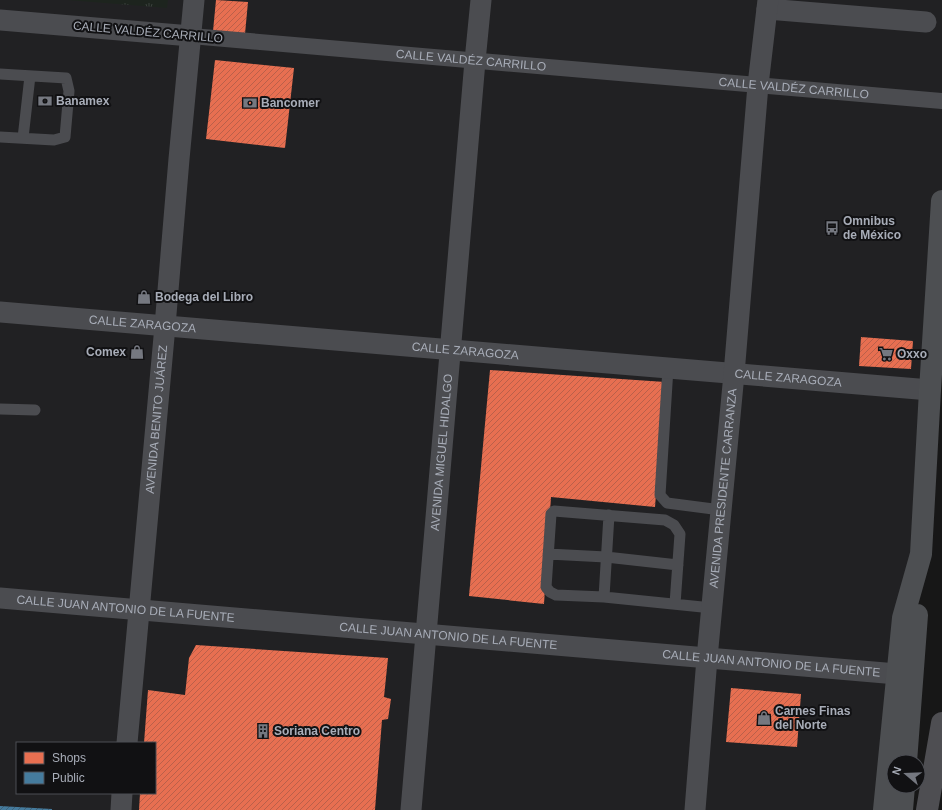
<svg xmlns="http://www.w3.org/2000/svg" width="942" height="810" viewBox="0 0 942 810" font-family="Helvetica,sans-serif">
  <defs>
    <pattern id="park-tufts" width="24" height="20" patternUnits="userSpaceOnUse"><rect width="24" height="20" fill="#1d241e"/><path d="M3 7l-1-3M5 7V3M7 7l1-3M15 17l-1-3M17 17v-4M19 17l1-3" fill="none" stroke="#3b413d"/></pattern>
    <pattern id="shops-hatch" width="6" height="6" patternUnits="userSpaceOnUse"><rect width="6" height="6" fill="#e76f51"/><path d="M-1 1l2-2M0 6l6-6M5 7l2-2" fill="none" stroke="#ba604a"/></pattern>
    <pattern id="public-hatch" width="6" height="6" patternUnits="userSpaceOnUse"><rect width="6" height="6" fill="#457b9d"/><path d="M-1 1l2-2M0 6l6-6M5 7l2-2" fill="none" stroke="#3e6279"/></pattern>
  </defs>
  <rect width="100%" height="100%" fill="#171717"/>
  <!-- built -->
  <path fill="#212123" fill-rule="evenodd" d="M0,0H942V269L894,762L896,810H0ZM17,743H155V793H17Z"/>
  <!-- park -->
  <path fill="url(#park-tufts)" d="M67,0H168L167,8Z"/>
  <!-- shops -->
  <path fill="url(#shops-hatch)" d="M216,0L248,2L245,34L213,31Z
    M215,60L294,68L285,148L206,139Z
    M861,337L913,341L911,369L859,366Z
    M490,370L665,382L655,507L551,497L544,604L469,596Z
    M196,645L388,658L384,697L391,699L388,719L382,720L375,810H139L140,793H155V743H144L148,690L185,695L189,658Z
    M731,688L801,694L797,747L726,742Z"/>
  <!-- public -->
  <path fill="url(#public-hatch)" d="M0,806L52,809V810H0Z"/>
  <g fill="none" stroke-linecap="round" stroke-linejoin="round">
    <!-- service -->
    <path stroke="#4b4c50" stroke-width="11" d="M0,74L66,78L69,91L65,137L54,140L0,137
      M23,138L30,76
      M668,368L660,495L667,503L721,510
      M0,409L35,410
      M548,554L606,557L678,565
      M604,597L609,515
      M675,604L680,534L674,525L665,520L554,511L551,514L546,587L550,592L556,595L604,597L712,608"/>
    <!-- pedestrian -->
    <path stroke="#4b4c50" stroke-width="16" id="s1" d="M191,36L942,101"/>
    <!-- minor -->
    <g stroke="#4b4c50" stroke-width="21">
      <path d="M767,9L926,22"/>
      <path d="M0,20L191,36"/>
      <path id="s2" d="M0,312L930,390"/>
      <path id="s3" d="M0,598L897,674"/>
      <path id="s4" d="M127,743L165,326L179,159L194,0"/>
      <path d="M121,810L122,793"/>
      <path id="s5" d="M411,810L475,61L481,0"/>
      <path id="s6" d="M695,810L707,658L734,374L758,85L768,0"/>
    </g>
    <!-- primary -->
    <path stroke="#4d4f52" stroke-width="22" d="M906,762L917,615
      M884,810L903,618L921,554L930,390L942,201
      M902,810L904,786"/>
    <!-- trunk -->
    <path stroke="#4e4e52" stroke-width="22" d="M927,810L942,723"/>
  </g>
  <!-- icons -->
  <defs>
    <symbol id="bank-bare" viewBox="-9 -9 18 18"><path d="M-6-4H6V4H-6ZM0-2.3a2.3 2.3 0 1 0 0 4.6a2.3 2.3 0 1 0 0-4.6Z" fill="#757880" stroke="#111113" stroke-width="2.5" paint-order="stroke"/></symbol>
    <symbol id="bus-bare" viewBox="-9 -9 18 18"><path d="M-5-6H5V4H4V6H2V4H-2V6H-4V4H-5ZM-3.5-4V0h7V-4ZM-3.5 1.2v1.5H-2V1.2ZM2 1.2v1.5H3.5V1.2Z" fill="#757880" stroke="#111113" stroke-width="2.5" paint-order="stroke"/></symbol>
    <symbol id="shop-bare" viewBox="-9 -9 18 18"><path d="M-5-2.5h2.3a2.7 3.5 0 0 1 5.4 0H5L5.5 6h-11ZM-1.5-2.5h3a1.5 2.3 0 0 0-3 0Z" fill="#757880" stroke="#111113" stroke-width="2.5" paint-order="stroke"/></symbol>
    <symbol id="supermarket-bare" viewBox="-9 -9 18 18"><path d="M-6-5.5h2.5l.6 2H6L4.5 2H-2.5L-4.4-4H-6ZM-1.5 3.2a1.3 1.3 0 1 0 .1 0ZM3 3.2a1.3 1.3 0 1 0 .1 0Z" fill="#757880" stroke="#111113" stroke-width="2.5" paint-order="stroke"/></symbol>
    <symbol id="building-bare" viewBox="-9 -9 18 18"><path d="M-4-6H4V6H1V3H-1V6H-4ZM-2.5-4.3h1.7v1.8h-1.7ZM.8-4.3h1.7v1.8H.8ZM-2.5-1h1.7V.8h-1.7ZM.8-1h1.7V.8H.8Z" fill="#757880" stroke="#111113" stroke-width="2.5" paint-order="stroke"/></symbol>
  </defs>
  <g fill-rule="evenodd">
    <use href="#bank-bare" x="35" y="91" width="20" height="20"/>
    <use href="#bank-bare" x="240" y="93" width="20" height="20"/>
    <use href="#bus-bare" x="822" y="218" width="20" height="20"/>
    <use href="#shop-bare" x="134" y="287" width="20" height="20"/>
    <use href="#shop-bare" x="127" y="342" width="20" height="20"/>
    <use href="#supermarket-bare" x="876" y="344" width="20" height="20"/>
    <use href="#shop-bare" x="754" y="708" width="20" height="20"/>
    <use href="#building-bare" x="253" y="721" width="20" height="20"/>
  </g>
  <g text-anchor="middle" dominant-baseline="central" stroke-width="4" stroke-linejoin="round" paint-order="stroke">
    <!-- street labels -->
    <g font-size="12" fill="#a8adb8" stroke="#111113">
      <text transform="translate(148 32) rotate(5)">CALLE VALDÉZ CARRILLO</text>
      <text stroke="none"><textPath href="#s1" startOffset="281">CALLE VALDÉZ CARRILLO</textPath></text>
      <text stroke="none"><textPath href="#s1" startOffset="605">CALLE VALDÉZ CARRILLO</textPath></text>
      <text stroke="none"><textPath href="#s2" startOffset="143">CALLE ZARAGOZA</textPath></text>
      <text stroke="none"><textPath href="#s2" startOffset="467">CALLE ZARAGOZA</textPath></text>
      <text stroke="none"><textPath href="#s2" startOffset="791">CALLE ZARAGOZA</textPath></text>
      <text stroke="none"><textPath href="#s4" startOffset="325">AVENIDA BENITO JUÁREZ</textPath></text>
      <text stroke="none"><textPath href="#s5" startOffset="359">AVENIDA MIGUEL HIDALGO</textPath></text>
      <text stroke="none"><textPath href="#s6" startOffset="323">AVENIDA PRESIDENTE CARRANZA</textPath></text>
      <text stroke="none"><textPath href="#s3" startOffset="126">CALLE JUAN ANTONIO DE LA FUENTE</textPath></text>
      <text stroke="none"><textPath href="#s3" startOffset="450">CALLE JUAN ANTONIO DE LA FUENTE</textPath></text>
      <text stroke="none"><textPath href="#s3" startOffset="774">CALLE JUAN ANTONIO DE LA FUENTE</textPath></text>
    </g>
    <!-- poi labels -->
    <g font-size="12" font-weight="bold" fill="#a8adb8" stroke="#111113" text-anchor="start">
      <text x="56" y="101">Banamex</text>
      <text x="261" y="103">Bancomer</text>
      <text x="843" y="221">Omnibus<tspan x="843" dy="14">de México</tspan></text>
      <text x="155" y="297">Bodega del Libro</text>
      <text x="126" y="352" text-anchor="end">Comex</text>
      <text x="897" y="354">Oxxo</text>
      <text x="775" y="711">Carnes Finas<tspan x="775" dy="14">del Norte</tspan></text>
      <text x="274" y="731">Soriana Centro</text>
    </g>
  </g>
  <!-- legend -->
  <rect x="16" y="742" width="140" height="52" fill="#111113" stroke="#4d4f55"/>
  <rect x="24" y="752" width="20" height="12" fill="#e76f51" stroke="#4d4f55"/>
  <text x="52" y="762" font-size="12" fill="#a8adb8">Shops</text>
  <rect x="24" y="772" width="20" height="12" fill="#457b9d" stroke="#4d4f55"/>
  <text x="52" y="782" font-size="12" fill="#a8adb8">Public</text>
  <!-- north arrow -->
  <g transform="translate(906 774) rotate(289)"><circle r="19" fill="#111113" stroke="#4d4f55"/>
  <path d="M0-3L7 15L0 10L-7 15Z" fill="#757880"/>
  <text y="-6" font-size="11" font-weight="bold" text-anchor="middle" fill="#a8adb8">N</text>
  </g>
</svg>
